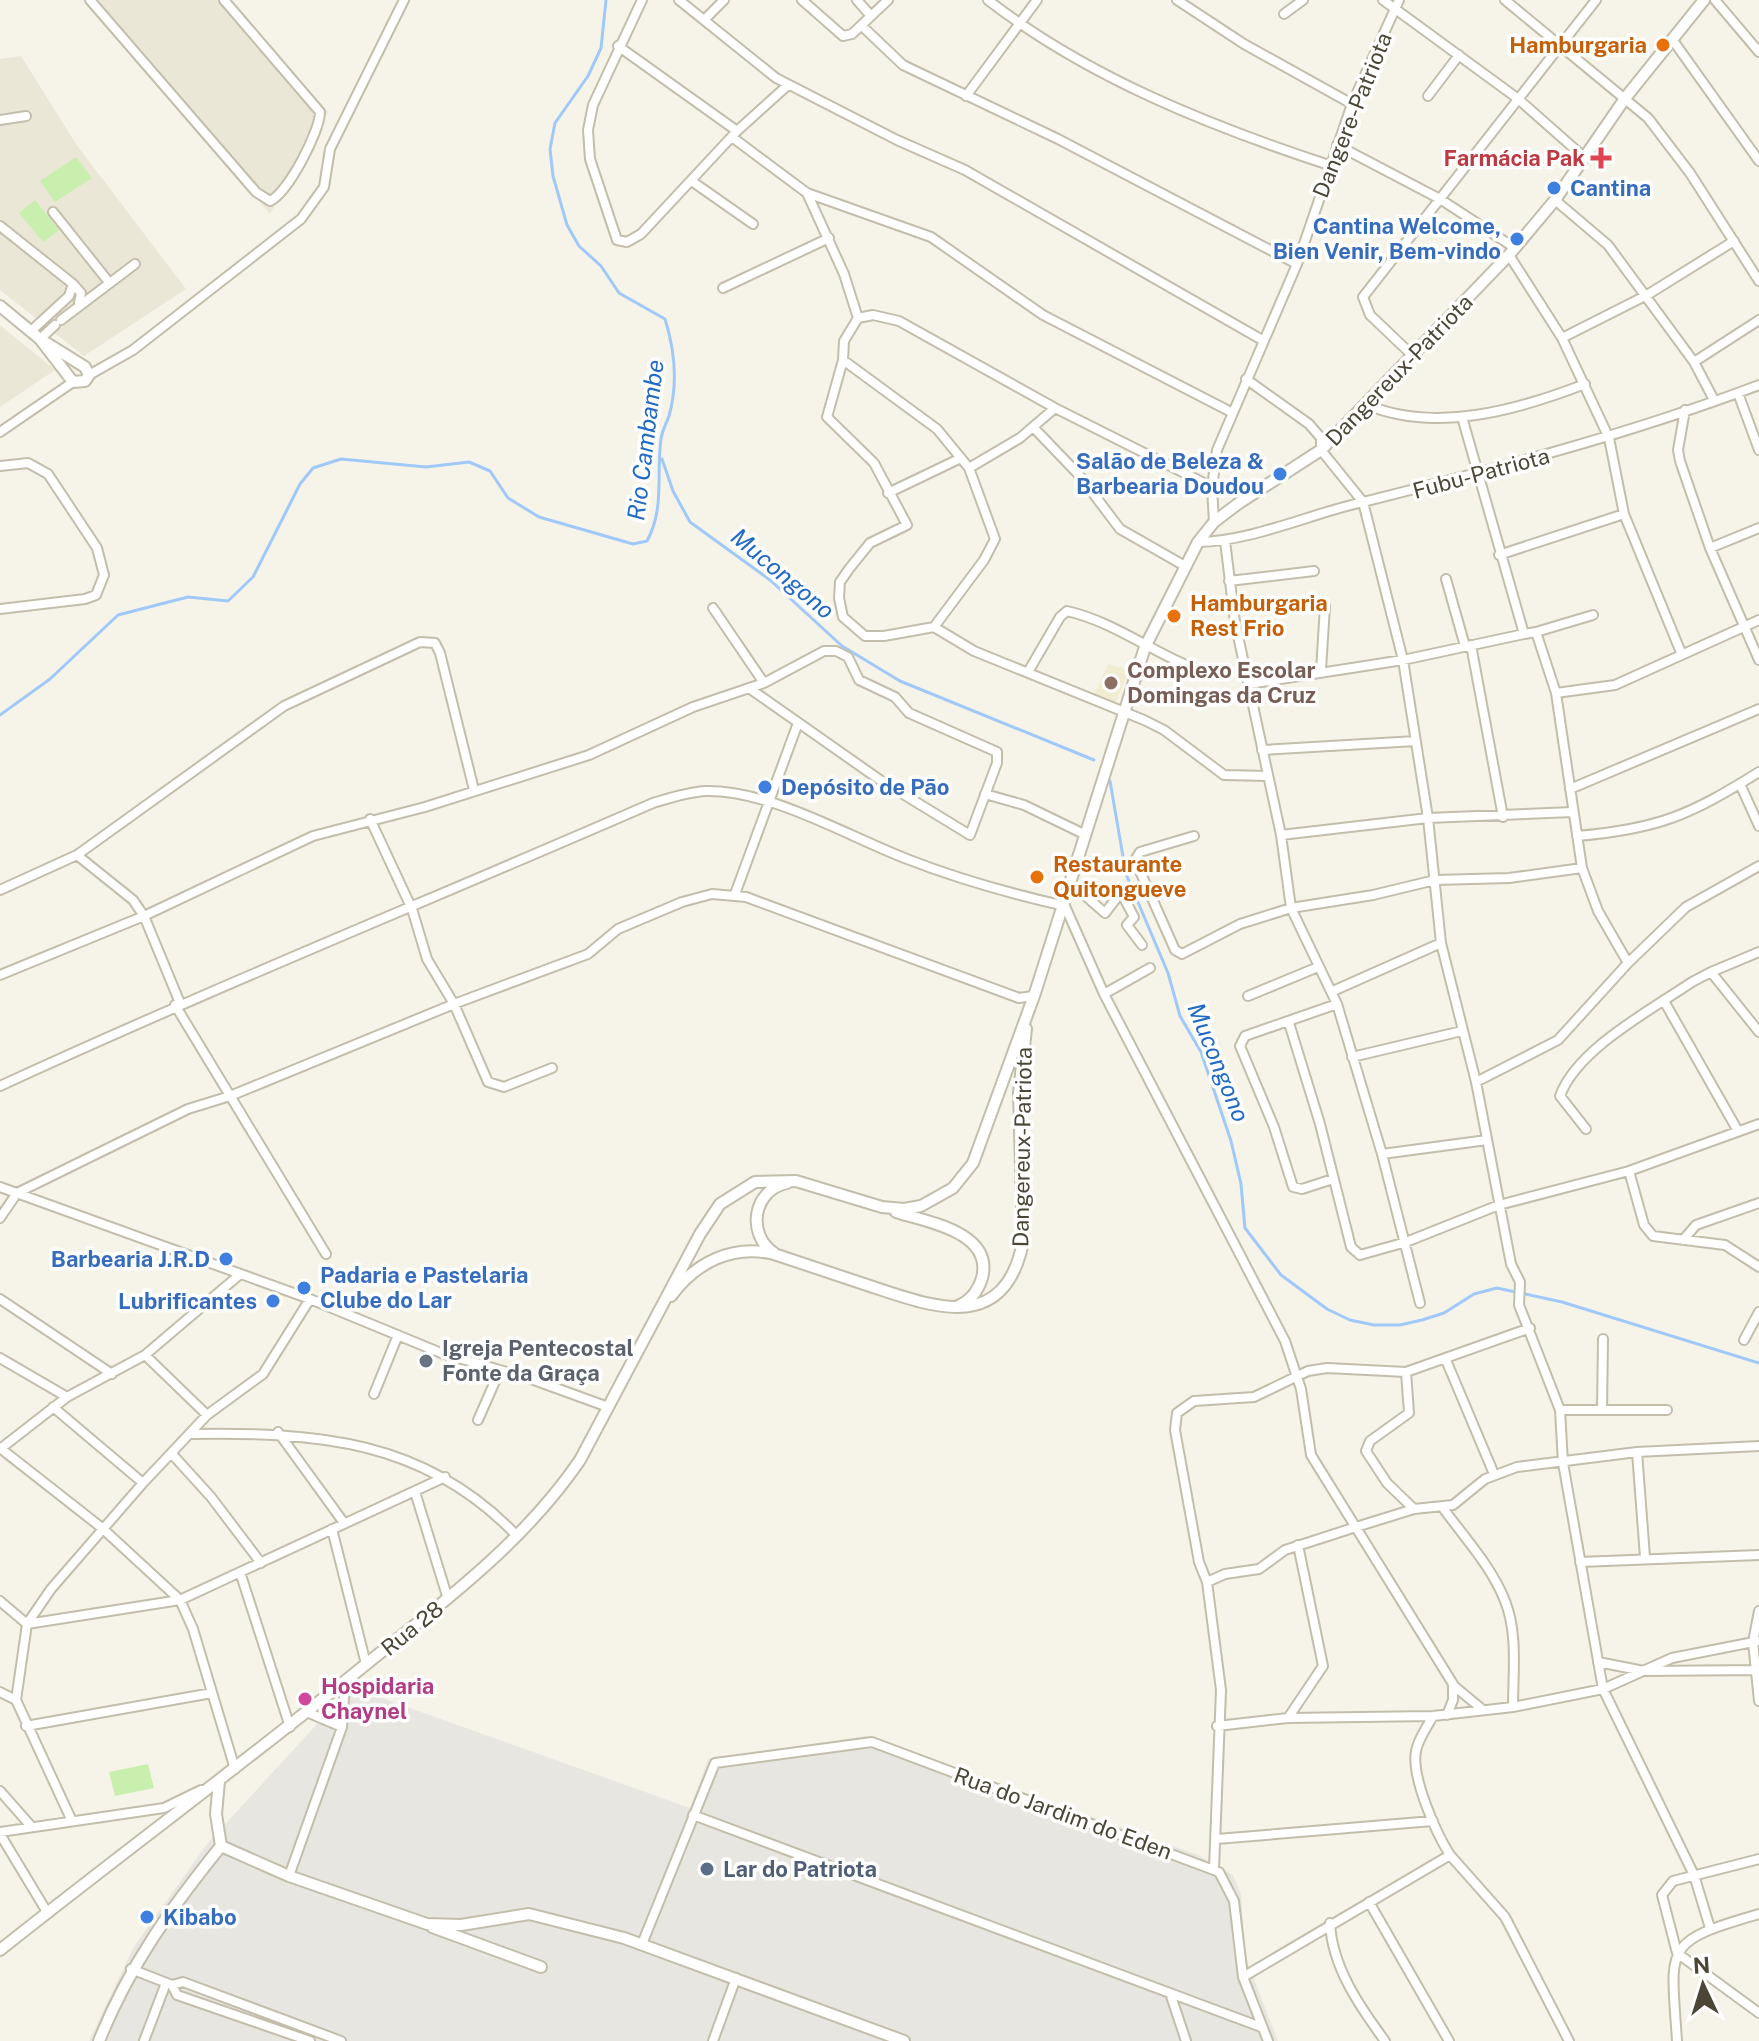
<svg xmlns="http://www.w3.org/2000/svg" width="1759" height="2041" viewBox="0 0 1759 2041" font-family="'Public Sans',sans-serif">
  <rect width="100%" height="100%" fill="#f6f4e9"/>
  <!-- residential -->
  <path fill="#ebe7d7" d="M87,0H231L328,112L270,214Z
    M21,56L76,144L186,289L84,356L0,290V59Z
    M0,325L55,370L0,407Z"/>
  <!-- education -->
  <path fill="#f1ecd2" d="M1108,664L1129,670L1114,707L1093,697Z"/>
  <!-- green -->
  <path fill="#c9efae" d="M76,157L92,178L55,202L40,181Z
    M35,200L59,230L43,242L19,213Z
    M148,1764L154,1788L115,1796L109,1772Z"/>
  <!-- parking -->
  <path fill="#e8e6e1" d="M351,1687L690,1808L708,1759L867,1736L1198,1855L1233,1875L1241,1894L1245,1956L1278,2041H89L133,1948L207,1844Z"/>
  <g fill="none" stroke-linecap="round" stroke-linejoin="round">
    <!-- stream -->
    <path stroke="#a0c9f9" stroke-width="3" d="M662,459L673,491L690,522L770,580L842,646L900,681L1094,760
      M0,715L50,679L118,615L188,597L228,601L253,577L300,484L313,468L341,459L426,467L469,462L490,471L508,498L539,517L633,544L647,541C665,508 656,475 661,439C662,431 666,424 669,416C678,384 675,351 665,319L619,293L601,266L579,246L567,225L553,176L550,149L555,123L588,76L601,48L606,0
      M1110,781L1126,874L1168,973L1180,1016L1201,1052L1231,1141L1241,1184L1245,1228L1281,1275L1327,1309L1350,1320L1374,1325H1400L1422,1320L1444,1313L1474,1294L1497,1288L1562,1302L1759,1363"/>
    <defs>
      <path id="minor" d="M90,0L256,192L270,201C288,193 320,131 320,112L224,0
        M642,0L593,105L588,130L590,159L617,240L627,242L641,234L737,131L788,85
        M679,0L776,78L897,140L965,170L1264,341
        M802,0L843,36L852,34L888,0
        M857,0L871,16
        M988,0C1087,77 1210,126 1329,165
        M1177,0L1244,44L1352,104
        M1383,0L1517,98L1585,158
        M1505,0L1648,118L1690,173L1759,281
        M1715,0L1759,52
        M1284,14L1303,0
        M705,19L724,0
        M862,26L903,65L1058,139L1297,264
        M1672,39L1759,161
        M618,46L737,131
        M966,96L1037,0
        M1428,96L1459,55
        M0,120L26,116
        M732,137L807,193L931,237L1043,315L1231,412
        M1337,145L1440,199L1515,248
        M693,182L753,224
        M807,193L844,274L858,318
        M1555,200L1608,245L1694,362L1714,400
        M53,212L108,281
        M0,226L73,284L81,293L79,303
        M1509,255L1562,338L1609,438L1624,514L1682,655
        M723,288L829,238
        M61,320L135,264
        M31,331L69,296L73,284
        M1562,338L1647,295L1734,241
        M40,339L55,325
        M1411,354L1370,315L1363,297L1596,0
        M843,360L937,429L969,468L1020,438L1055,408
        M1694,362L1759,320
        M89,375L133,350L301,219L324,187L330,149L404,0
        M1246,379L1309,424L1321,438V450L1363,502L1403,660L1428,818L1441,943L1476,1082L1511,1264L1520,1282L1519,1305L1560,1410L1563,1463L1603,1689L1694,1875L1710,1928
        M1738,393L1759,450
        M1365,404C1434,434 1518,410 1585,384
        M1685,410L1678,450L1680,461L1710,548L1759,660
        M1033,427L1080,476L1120,529L1185,566
        M0,432L73,382
        M0,466L28,463L48,474L97,548L104,575L96,595L85,599L0,609
        M1212,487L1055,408L899,321L873,315L858,318L844,341L843,360L827,417L874,463L907,525L870,543L849,569L840,582L839,598L843,617L865,636H884L934,627L974,651L1144,720L1164,730L1224,775L1268,776
        M888,493L961,458
        M1214,522L1212,487L1217,450L1297,264L1352,104L1399,0
        M1225,541L1235,622L1281,835L1291,908L1337,1004L1382,1154L1420,1303
        M1198,542C1249,541 1301,518 1351,505C1491,470 1624,436 1759,385
        M1710,548L1759,528
        M1499,555L1624,514
        M1446,579L1465,646
        M1229,581L1314,571
        M713,608L764,683
        M934,627L984,560L995,539L969,468
        M1536,632L1593,615
        M1471,645L1503,817
        M1321,670L1325,606
        M1028,672L1060,617L1067,611C1119,623 1160,659 1211,674
        M1249,684L1403,660L1524,634
        M1556,693L1615,685L1759,620
        M1262,750L1416,741
        M1740,784L1759,826
        M1570,789L1759,709
        M985,794L1024,805L1086,835
        M370,819L412,909L427,959L454,1004L488,1082L504,1087L552,1068
        M1281,835L1428,818L1573,812
        M1194,836L1140,852L1135,860L1175,950L1182,954L1240,924L1291,908L1373,895L1435,880L1509,878L1582,868L1556,693L1536,632L1524,634L1462,417
        M1577,836C1659,829 1690,815 1759,772
        M77,855L133,900L144,916L180,1003
        M1582,868L1598,911L1628,963L1686,907L1759,866
        M1073,885L1105,913L1121,892L1134,917L1127,925L1142,945
        M0,890L77,855L284,706L420,642L435,643L440,653L474,790
        M735,894L798,723
        M1759,952L1711,972L1759,1032
        M0,975L144,916L313,836L425,807L589,755L693,707L764,683L824,651H836L848,657L859,680L895,697L909,713L997,752V763L970,835L880,780L749,688
        M1333,991L1441,943
        M1104,994L1150,968
        M1248,996L1318,967
        M1664,1001L1738,1131
        M175,1005L326,1254
        M1289,1023L1320,1124L1351,1247L1360,1255L1406,1242L1499,1205L1629,1171L1759,1124
        M1352,1057L1462,1031
        M1476,1082L1558,1040L1628,963
        M0,1086C215,987 435,898 653,803C670,798 687,792 706,791C771,790 847,836 907,859C958,879 1012,894 1065,906L1104,994L1285,1341L1301,1389L1311,1455L1453,1684V1700L1447,1715
        M1586,1129L1560,1096C1577,1049 1651,1010 1692,982L1711,972
        M1382,1154L1487,1140
        M1629,1171L1644,1225L1653,1236L1725,1245L1759,1267
        M1333,1179L1302,1189L1293,1187L1274,1127L1240,1046L1245,1036L1337,1004
        M0,1187L310,1299L441,1353L531,1379L608,1407
        M0,1218L17,1193L188,1109L230,1096L454,1004L588,954L618,929L682,902L712,894L746,897L1019,998L1033,996
        M1683,1240L1696,1225L1759,1203
        M0,1299L112,1374
        M1744,1340L1759,1312
        M145,1355L207,1415
        M0,1358L67,1397
        M1446,1360L1494,1474
        M1406,1372L1409,1413L1370,1441L1366,1451L1387,1483L1414,1509
        M374,1394L398,1335
        M53,1407L143,1483
        M1560,1410H1667
        M1602,1410L1603,1339
        M478,1420L500,1370
        M278,1432L344,1523
        M190,1434C316,1432 425,1439 517,1536
        M0,1448L102,1528L180,1600L193,1629L235,1769
        M0,1449L67,1397L145,1355L238,1276
        M1637,1452L1645,1557
        M172,1454L211,1497L261,1563
        M415,1492L448,1599
        M1443,1508C1464,1537 1492,1567 1505,1601C1518,1633 1513,1673 1513,1707
        M332,1529L366,1664
        M1580,1562L1759,1555
        M240,1572L290,1727
        M1207,1582L1225,1574L1259,1569L1285,1550L1356,1527L1414,1509L1453,1505L1485,1479L1517,1467L1637,1452L1759,1446
        M0,1601L27,1624L180,1600L445,1477
        M1759,1611L1753,1642L1759,1701
        M1598,1662L1644,1671L1756,1670
        M1453,1685L1483,1710
        M0,1692L16,1700
        M309,1713L342,1727
        M1288,1718L1323,1666L1298,1545
        M26,1726L212,1693
        M1217,1726L1288,1718L1433,1716L1513,1707L1603,1689L1672,1658L1759,1641
        M0,1791L30,1825
        M693,1815L1261,2027
        M71,1819L16,1700L27,1624L51,1589L143,1483L207,1415L263,1374L310,1299
        M0,1832L164,1808L201,1790
        M0,1834L47,1912
        M1217,1839L1433,1821
        M1450,1855L1505,1917L1569,2041
        M1759,1859L1673,1881L1662,1895L1677,1953L1759,2013
        M1214,1869L1221,1690L1207,1582L1199,1562L1175,1430L1177,1413L1194,1401L1254,1397L1308,1371L1327,1368L1406,1372L1530,1328
        M289,1876L342,1727L345,1683
        M1369,1902L1449,2041
        M1330,1923C1332,1967 1360,2007 1385,2041
        M642,1944L715,1763L872,1742L1219,1872L1234,1901L1243,1977L1268,2041
        M131,1969L172,1985L183,1982L341,2041
        M1243,1977L1450,1855C1436,1833 1411,1777 1416,1751C1418,1739 1427,1727 1433,1716
        M172,1985L177,1995L310,2041
        M1170,1993L1186,2041
        M144,2041L166,1983
        M713,2041L736,1978
        M1677,2041C1671,1946 1661,1942 1759,1914"/>
      <path id="tertiary" d="M0,306L40,339L85,367L89,375L85,381L73,382L40,339
        M896,1212C927,1222 994,1232 982,1278C978,1291 970,1301 958,1306
        M774,1253C746,1234 753,1190 787,1183
        M671,1296C696,1262 733,1244 774,1254C807,1265 840,1276 873,1287C938,1309 1005,1332 1023,1242L1019,1093L1026,1029
        M219,1781L216,1814L221,1846
        M221,1846L289,1876L427,1924L461,1925L529,1914L624,1938L904,2041
        M432,1927L541,1967
        M0,1950C122,1853 248,1760 370,1661C445,1601 525,1541 580,1460L700,1234L720,1204L755,1182L796,1181L882,1207L904,1209L921,1206L953,1188L973,1163L1035,993L1145,647L1198,542L1214,522L1239,503L1321,450L1509,255L1555,200L1626,97L1704,0
        M99,2041C129,1966 171,1908 221,1846"/>
    </defs>
    <!-- minor casing -->
    <use href="#minor" stroke="#c3beab" stroke-width="12"/>
    <!-- tertiary casing -->
    <use href="#tertiary" stroke="#c3beab" stroke-width="14"/>
    <!-- minor -->
    <use href="#minor" stroke="#fff" stroke-width="8"/>
    <!-- tertiary -->
    <use href="#tertiary" stroke="#fff" stroke-width="10"/>
  </g>
  <!-- markers -->
  <g fill="#e8710a" stroke="#fff" stroke-width="3">
    <circle cx="1663" cy="45" r="8"/>
    <circle cx="1174" cy="616" r="8"/>
    <circle cx="1037" cy="877" r="8"/>
  </g>
  <path fill="#e0444e" stroke="#fff" stroke-width="3" d="M1597 146h8v8h8v8h-8v8h-8v-8h-8v-8h8z"/>
  <g fill="#3f7fe0" stroke="#fff" stroke-width="3">
    <circle cx="1554" cy="188" r="8"/>
    <circle cx="1517" cy="239" r="8"/>
    <circle cx="1280" cy="474" r="8"/>
    <circle cx="765" cy="787" r="8"/>
    <circle cx="226" cy="1259" r="8"/>
    <circle cx="304" cy="1288" r="8"/>
    <circle cx="273" cy="1301" r="8"/>
    <circle cx="147" cy="1917" r="8"/>
  </g>
  <circle fill="#8d6e63" stroke="#fff" stroke-width="3" cx="1111" cy="683" r="8"/>
  <circle fill="#6b7280" stroke="#fff" stroke-width="3" cx="426" cy="1361" r="8"/>
  <circle fill="#d1479c" stroke="#fff" stroke-width="3" cx="305" cy="1699" r="8"/>
  <circle fill="#5c6f8a" stroke="#fff" stroke-width="3" cx="707" cy="1869" r="8"/>
  <g text-anchor="middle" dominant-baseline="central" stroke-width="7" stroke-linejoin="round" paint-order="stroke">
    <!-- food labels -->
    <g font-size="22" font-weight="bold" fill="#c56008" stroke="#fff" text-anchor="start">
      <text x="1647" y="45" text-anchor="end">Hamburgaria</text>
      <text x="1190" y="603">Hamburgaria<tspan x="1190" dy="25">Rest Frio</tspan></text>
      <text x="1053" y="864">Restaurante<tspan x="1053" dy="25">Quitongueve</tspan></text>
    </g>
    <!-- street labels -->
    <g font-size="22" fill="#4c4636" stroke="#fff">
      <text transform="translate(1352 115) rotate(-68)">Dangere-Patriota</text>
      <text transform="translate(1399 370) rotate(-46)">Dangereux-Patriota</text>
      <text transform="translate(1481 473) rotate(-15)">Fubu-Patriota</text>
      <text transform="translate(1022 1147) rotate(-89)">Dangereux-Patriota</text>
      <text transform="translate(412 1628) rotate(-39)">Rua 28</text>
      <text transform="translate(1063 1813) rotate(20)">Rua do Jardim do Eden</text>
    </g>
    <!-- health labels -->
    <g font-size="22" font-weight="bold" fill="#be3a42" stroke="#fff" text-anchor="end">
      <text x="1585" y="158">Farmácia Pak</text>
    </g>
    <!-- shop labels -->
    <g font-size="22" font-weight="bold" fill="#366cbe" stroke="#fff" text-anchor="start">
      <text x="1570" y="188">Cantina</text>
      <text x="1501" y="226" text-anchor="end">Cantina Welcome,<tspan x="1501" dy="25">Bien Venir, Bem-vindo</tspan></text>
      <text x="1264" y="461" text-anchor="end">Salão de Beleza &amp;<tspan x="1264" dy="25">Barbearia Doudou</tspan></text>
      <text x="781" y="787">Depósito de Pão</text>
      <text x="210" y="1259" text-anchor="end">Barbearia J.R.D</text>
      <text x="320" y="1275">Padaria e Pastelaria<tspan x="320" dy="25">Clube do Lar</tspan></text>
      <text x="257" y="1301" text-anchor="end">Lubrificantes</text>
      <text x="163" y="1917">Kibabo</text>
    </g>
    <!-- education labels -->
    <g font-size="22" font-weight="bold" fill="#785e54" stroke="#fff" text-anchor="start">
      <text x="1127" y="670">Complexo Escolar<tspan x="1127" dy="25">Domingas da Cruz</tspan></text>
    </g>
    <!-- worship labels -->
    <g font-size="22" font-weight="bold" fill="#5b616d" stroke="#fff" text-anchor="start">
      <text x="442" y="1348">Igreja Pentecostal<tspan x="442" dy="25">Fonte da Graça</tspan></text>
    </g>
    <!-- hotel labels -->
    <g font-size="22" font-weight="bold" fill="#b23c85" stroke="#fff" text-anchor="start">
      <text x="321" y="1686">Hospidaria<tspan x="321" dy="25">Chaynel</tspan></text>
    </g>
    <!-- service labels -->
    <g font-size="22" font-weight="bold" fill="#4e5e75" stroke="#fff" text-anchor="start">
      <text x="723" y="1869">Lar do Patriota</text>
    </g>
    <!-- water labels -->
    <g font-size="24" font-style="italic" fill="#216bc6" stroke="#fff">
      <text transform="translate(645 440) rotate(-83)">Rio Cambambe</text>
      <text transform="translate(783 573) rotate(40)">Mucongono</text>
      <text transform="translate(1219 1062) rotate(68)">Mucongono</text>
    </g>
  </g>
  <!-- north arrow -->
  <g transform="translate(1703 1985) rotate(356)" stroke="#ffffff" stroke-width="6" paint-order="stroke">
  <path d="M0-6L14 30L0 20L-14 30Z" fill="#4c4636"/>
  <text y="-12" font-size="22" font-weight="bold" text-anchor="middle" fill="#4c4636">N</text>
  </g>
</svg>
